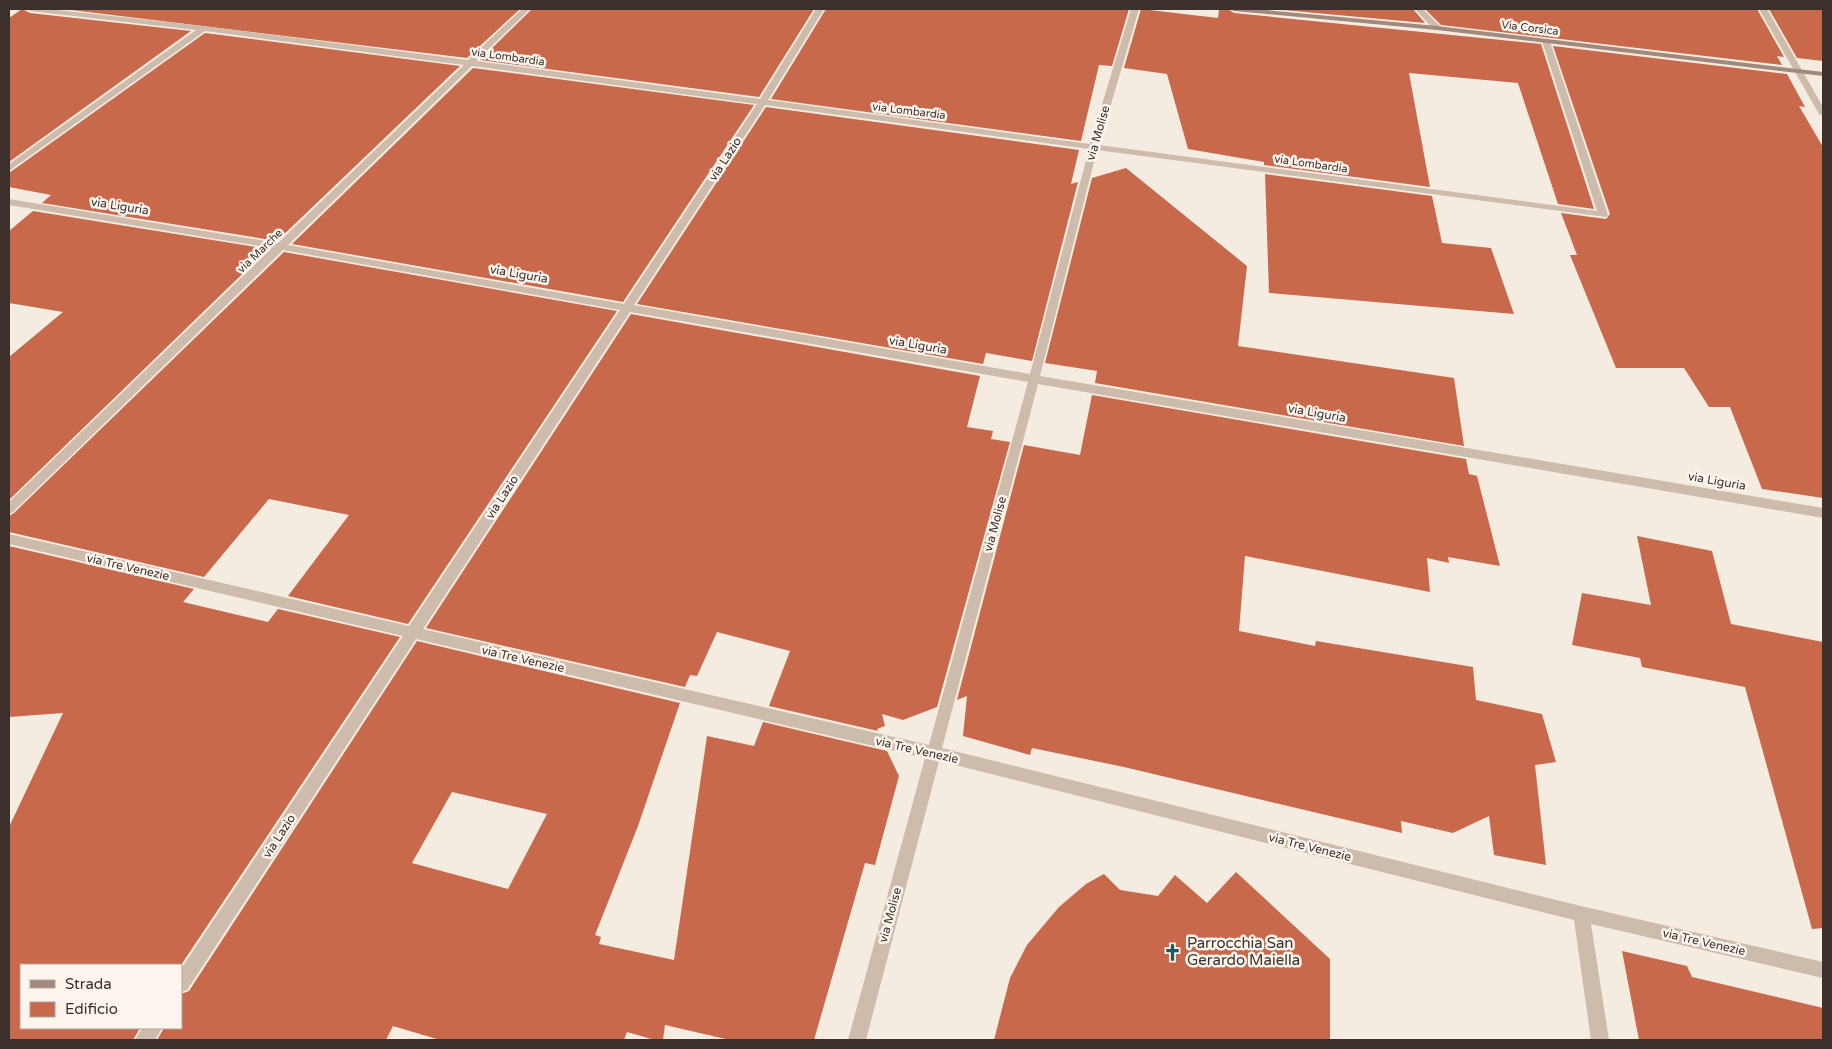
<svg xmlns="http://www.w3.org/2000/svg" width="1832" height="1049" viewBox="0 0 1832 1049" font-family="'Varela Round',sans-serif">
  <rect width="100%" height="100%" fill="#f4ebe1"/>
  <!-- building -->
  <path fill="#c8694b" fill-rule="evenodd" d="M22,9L30,13L191,31L9,162V18Z
    M63,9H520L467,58Z
    M532,9H814L759,97L480,60Z
    M826,9H1129L1112,66L1099,65L1081,141L771,99Z
    M1141,9L1218,18L1219,9H1228L1234,13L1541,44L1594,209L1558,204L1518,83L1409,73L1430,187L1264,165V162L1188,149L1167,74L1124,68Z
    M1272,9H1413L1425,23Z
    M1425,9H1757L1784,57L1777,56L1782,65L1441,25Z
    M1769,9H1823V61L1797,58Z
    M205,33L460,66L277,241L42,203L51,195L9,187V173Z
    M1553,46L1787,74L1805,107L1799,106L1823,147V498L1762,489L1730,407H1709L1684,368H1616L1570,255H1577L1561,213L1606,219L1610,214Z
    M473,68L754,105L623,302L292,244Z
    M766,107L1079,150L1071,184L1078,182L1032,361L986,353L983,364L637,304Z
    M1126,168L1247,266L1238,346L1454,378L1464,446L1095,383L1097,371L1045,363L1092,178Z
    M1265,174L1432,196L1442,243L1491,248L1514,314L1269,293Z
    M33,211L268,249L9,500V357L63,312L9,303V231Z
    M284,252L617,311L408,624L288,596L349,515L269,499L204,577L9,532V516L14,513Z
    M631,314L980,376L967,427L993,431L991,439L1010,442L937,707L903,720L882,714L885,726L877,729L878,731L769,706L790,651L717,632L697,676L690,675L685,687L426,628Z
    M1092,395L1466,459L1469,474L1477,476L1500,566L1448,557L1449,563L1427,558L1430,592L1245,556L1239,631L1315,646L1316,641L1473,667L1476,700L1542,714L1556,762L1535,765L1546,865L1494,855L1489,816L1453,833L1401,821L1402,833L1124,767L1032,748L1030,755L963,736L967,696L957,700L1024,445L1080,455Z
    M1637,536L1712,551L1731,624L1823,642V928L1812,929L1745,687L1642,667L1640,658L1572,645L1582,593L1651,605Z
    M9,546L194,589L183,602L268,622L278,609L400,637L181,965H21V1028H140L133,1040H9V827L63,713L9,717Z
    M417,641L680,703L638,826L595,935L601,937L599,944L674,960L707,736L754,746L763,722L887,751L899,776L875,865L865,863L814,1040H730L665,1025L663,1040H655L627,1032L624,1040H440L393,1026L386,1040H157L164,1028H181V994L189,991ZM452,792L547,814L508,889L412,863Z
    M1236,872L1330,959V1040H994L1010,978L1027,945L1059,907L1086,884L1104,874L1120,890L1158,896L1175,875L1207,903Z
    M1622,951L1687,966L1692,977L1823,1008V1040H1639Z"/>
  <g fill="none" stroke-linecap="round" stroke-linejoin="round">
    <!-- street -->
    <path fill="#cdbbac" fill-rule="evenodd" d="M26,9H48L203,26L468,60L522,9H530L476,61L760,99L816,9H824L768,100L1090,144L1131,9H1139L1099,145L1597,211L1542,41L1549,39L1608,215L1606,217L1097,150L1040,376L1823,508V518L1038,384L942,748L1581,906L1823,962V978L1591,924L1609,1040H1591L1574,920L939,761L866,1040H848L925,758L416,639L187,990L181,992V969L403,636L9,544V534L409,626L620,310L283,250L13,512L9,514V502L272,248L9,205V199L278,243L464,65L205,31L9,171V164L196,30L30,11ZM472,66L757,104L624,304L288,245ZM765,105L1089,149L1030,374L634,305ZM630,312L1028,382L929,745L423,629Z
      M1415,9H1423L1440,26V30H1434Z
      M1759,9H1767L1823,107V116L1819,114Z
      M142,1028H162L155,1040H135Z"/>
    <!-- secondary -->
    <path fill="#a18a7d" fill-rule="evenodd" d="M1230,9H1255L1437,26L1823,72V76L1437,30L1234,11Z"/>
  </g>
  <!-- icons -->
  <defs>
    <symbol id="church-bare" viewBox="-9 -9 18 18"><path d="M-1.2-6h2.4v3.5h3.3v2.4h-3.3V6h-2.4V-.1h-3.3v-2.4h3.3Z" fill="#1f5a5e" stroke="#fbf5ee" stroke-width="2.5" paint-order="stroke"/></symbol>
  </defs>
  <g fill-rule="evenodd">
    <use href="#church-bare" x="1160" y="940" width="25" height="25"/>
  </g>
  <g text-anchor="middle" dominant-baseline="central" stroke-width="5" stroke-linejoin="round" paint-order="stroke">
    <!-- far-street labels -->
    <g font-size="11" fill="#3b302b" stroke="#fbf5ee">
      <text transform="translate(1530 28) rotate(7)">Via Corsica</text>
      <text transform="translate(508 57) rotate(8)">via Lombardia</text>
      <text transform="translate(909 111) rotate(7)">via Lombardia</text>
      <text transform="translate(1311 164) rotate(8)">via Lombardia</text>
      <text transform="translate(260 251) rotate(-44)">via Marche</text>
    </g>
    <!-- street labels -->
    <g font-size="12" fill="#3b302b" stroke="#fbf5ee">
      <text transform="translate(1098 133) rotate(-74)">via Molise</text>
      <text transform="translate(725 159) rotate(-57)">via Lazio</text>
      <text transform="translate(120 206) rotate(9)">via Liguria</text>
      <text transform="translate(519 274) rotate(10)">via Liguria</text>
      <text transform="translate(918 345) rotate(10)">via Liguria</text>
      <text transform="translate(1317 413) rotate(10)">via Liguria</text>
      <text transform="translate(1717 481) rotate(10)">via Liguria</text>
      <text transform="translate(502 497) rotate(-57)">via Lazio</text>
      <text transform="translate(995 524) rotate(-75)">via Molise</text>
      <text transform="translate(128 567) rotate(13)">via Tre Venezie</text>
      <text transform="translate(523 659) rotate(13)">via Tre Venezie</text>
      <text transform="translate(917 750) rotate(13)">via Tre Venezie</text>
      <text transform="translate(279 836) rotate(-57)">via Lazio</text>
      <text transform="translate(1310 847) rotate(14)">via Tre Venezie</text>
      <text transform="translate(890 915) rotate(-75)">via Molise</text>
      <text transform="translate(1704 942) rotate(13)">via Tre Venezie</text>
    </g>
    <!-- near-poi labels -->
    <g font-size="15" fill="#3b302b" stroke="#fbf5ee" text-anchor="start">
      <text x="1187" y="943">Parrocchia San<tspan x="1187" dy="17">Gerardo Maiella</tspan></text>
    </g>
  </g>
  <!-- border -->
  <rect width="1832" height="1049" fill="none" stroke="#3b302b" stroke-width="20"/>
  <!-- legend -->
  <rect x="20" y="964" width="162" height="65" fill="#fbf5ee" stroke="#aea6a0"/>
  <rect x="30" y="980" width="25" height="8" fill="#a18a7d" stroke="#aea6a0"/>
  <text x="65" y="989" font-size="15" fill="#3b302b">Strada</text>
  <rect x="30" y="1002" width="25" height="15" fill="#c8694b" stroke="#aea6a0"/>
  <text x="65" y="1014" font-size="15" fill="#3b302b">Edificio</text>
</svg>
